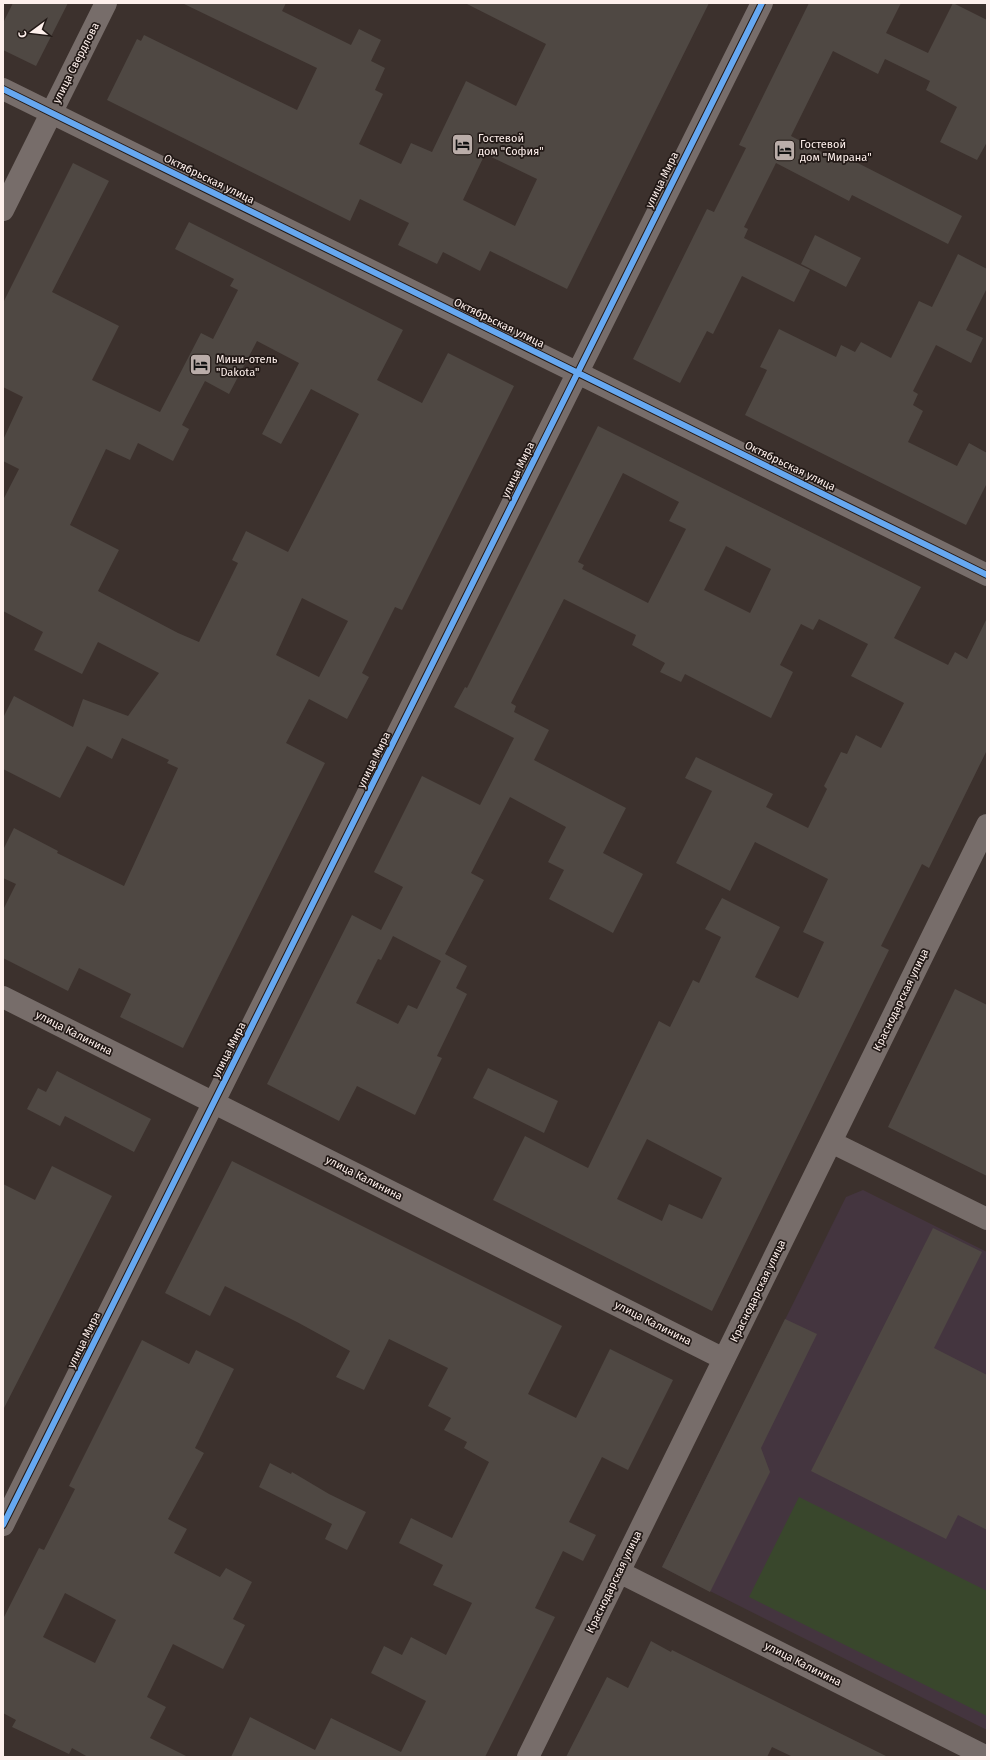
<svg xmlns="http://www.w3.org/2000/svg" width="990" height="1760" viewBox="0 0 990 1760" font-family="'Fira Sans',sans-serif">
  <rect width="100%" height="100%" fill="#3c312d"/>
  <!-- education -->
  <path fill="#44353f" d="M863,1190L987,1252V1730L662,1567L846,1197Z"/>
  <!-- garden -->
  <path fill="#39472c" d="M799,1497L987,1591V1716L749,1597Z"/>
  <!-- building -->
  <path fill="#4f4843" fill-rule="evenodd" d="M13,3H68L36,66L3,50V23Z
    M182,3H286L282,11L351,45L359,29L381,40L371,61L385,68L375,90L383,94L359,144L401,164L411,143L432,152L466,81L516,106L546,44L465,3H709L567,289L490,251L480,271L443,252L437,264L398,245L409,223L360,199L350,221L107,100L137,39L141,41L144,35L297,110L317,68ZM485,154L537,179L515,226L463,200Z
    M809,3H901L886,33L928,53L953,3L987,20V142L977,160L940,142L957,107L926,90L930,81L885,59L878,74L833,51L791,136L841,162L844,156L962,216L948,244L852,195L849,201L776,163L744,227L748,229L744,238L810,270L794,302L742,276L713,334L707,331L680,383L633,359L707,209L714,212L746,148L739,145Z
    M73,163L109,181L52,292L119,326L92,380L160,412L201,333L213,339L238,290L230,286L234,279L175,249L189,222L403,330L377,380L422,403L448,353L514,386L402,610L395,607L362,673L369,677L347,719L309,699L286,743L325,763L183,1048L120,1017L131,994L79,968L68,991L3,958V910L16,884L3,878V850L14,828L58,851L57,853L124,886L178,768L167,763L169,760L122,738L112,759L87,746L60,798L3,769V718L14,696L73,727L83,699L128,716L159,673L98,642L82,674L34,650L43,632L3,611V500L19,469L3,461V440L23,397L3,387V303ZM257,341L299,363L262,434L281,444L311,389L359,414L288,552L246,531L232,560L238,563L199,642L178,633L98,591L119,550L70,525L106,449L130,460L138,443L173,461L189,429L182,425L205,381L229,394ZM302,598L348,621L319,677L276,655Z
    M815,235L861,258L846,287L801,264Z
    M958,254L987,269V288L966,330L983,338L971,363L936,345L913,391L918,394L913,405L923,411L908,442L957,466L969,443L987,453V483L966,525L745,415L767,370L760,367L779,329L836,357L841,345L855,352L861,342L891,358L919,301L932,307Z
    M598,426L921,587L894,638L948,665L955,652L967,659L987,618V750L929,868L922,864L881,946L889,950L712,1311L493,1200L525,1136L588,1168L659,1021L670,1027L693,980L699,983L721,937L705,929L722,898L780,927L755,977L798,998L824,942L803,932L828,879L755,842L730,891L676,863L712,791L685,778L696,757L773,794L766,807L808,828L827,789L824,786L841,752L847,754L856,735L881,748L904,703L851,676L868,644L819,619L813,630L801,624L780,665L793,672L771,718L685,674L681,682L660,672L665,663L632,645L636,635L564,599L511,703L516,706L514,712L549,730L534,760L626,808L603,853L643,874L613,933L549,899L564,870L548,862L566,827L510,797L471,873L484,880L445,954L467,966L456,988L467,994L437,1056L442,1058L415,1115L357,1086L339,1121L267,1084L352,915L381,930L403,887L374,872L422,776L480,805L514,738L454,707L465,687L467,688ZM623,473L679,502L669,521L686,529L648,603L582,569L584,565L578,562ZM726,546L771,569L750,613L704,590ZM393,936L441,961L417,1009L408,1005L398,1024L356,1003L378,959L381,960ZM647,1139L722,1178L702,1219L669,1204L662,1221L617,1199Z
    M955,989L987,1005V1176L888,1127Z
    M488,1068L558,1101L544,1133L473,1098Z
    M57,1071L151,1119L134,1152L65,1116L60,1126L27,1109L38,1088L46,1092Z
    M232,1161L562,1326L528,1394L576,1418L610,1349L673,1380L628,1470L602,1457L569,1522L596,1535L583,1561L563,1551L535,1608L555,1617L485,1757H231L250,1717L315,1750L331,1718L401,1752L426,1701L371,1673L384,1646L402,1655L411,1637L446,1655L472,1603L433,1585L443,1565L399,1543L411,1518L452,1538L489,1462L464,1448L467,1442L444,1430L451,1418L428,1406L448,1368L389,1339L364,1390L336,1377L350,1351L297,1322L225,1286L210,1316L165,1293Z
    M52,1166L112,1196L3,1410V1184L35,1200Z
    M933,1228L982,1252L934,1348L987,1375V1530L958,1515L946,1539L811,1471Z
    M785,1319L817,1334L761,1448L770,1472L710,1592L662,1567Z
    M142,1340L189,1364L196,1350L234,1369L195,1448L204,1453L168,1519L187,1529L174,1553L220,1577L226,1568L252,1582L233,1619L245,1625L223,1669L173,1644L147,1697L166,1707L150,1738L188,1757H88L72,1748L69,1754L12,1727L16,1720L3,1713V1619L39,1548L44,1550L75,1489L69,1486ZM65,1593L116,1620L95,1663L43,1637Z
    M270,1463L291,1474L292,1472L329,1494L366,1512L347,1550L325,1539L332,1524L259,1487Z
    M651,1641L671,1652L672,1650L888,1757H793L772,1747L767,1757H566L607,1677L628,1688Z"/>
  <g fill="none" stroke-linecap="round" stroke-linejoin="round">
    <!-- minor -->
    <path stroke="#776d6a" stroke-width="22" d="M3,89L987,575
      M3,210L106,3
      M3,997L724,1359
      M831,1142L987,1219
      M3,1525L762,3
      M619,1572L987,1757
      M528,1757L987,825"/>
    <defs>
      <path id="cycleway" d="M3,89L987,575
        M3,1525L762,3"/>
    </defs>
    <!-- cycleway casing -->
    <use href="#cycleway" stroke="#221916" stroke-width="8"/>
    <!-- cycleway -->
    <use href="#cycleway" stroke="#66a8f1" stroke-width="6"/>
  </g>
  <!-- icons -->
  <defs>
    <symbol id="hotel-square" viewBox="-11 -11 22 22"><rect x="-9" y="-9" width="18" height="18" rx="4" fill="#baada9" stroke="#221916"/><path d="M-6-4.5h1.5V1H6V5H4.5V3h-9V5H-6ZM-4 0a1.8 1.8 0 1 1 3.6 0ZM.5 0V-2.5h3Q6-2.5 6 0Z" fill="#111"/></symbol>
  </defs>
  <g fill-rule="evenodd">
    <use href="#hotel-square" x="450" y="132" width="25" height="25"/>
    <use href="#hotel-square" x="772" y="138" width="25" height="25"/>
    <use href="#hotel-square" x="188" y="352" width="25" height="25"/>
  </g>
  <g text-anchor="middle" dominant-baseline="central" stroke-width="3.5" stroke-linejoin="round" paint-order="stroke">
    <!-- street labels -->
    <g font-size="11" fill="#fef0ec" stroke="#221916">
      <text transform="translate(76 63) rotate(-63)">улица Свердлова</text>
      <text transform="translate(209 179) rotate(26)">Октябрьская улица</text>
      <text transform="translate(662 180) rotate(-64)">улица Мира</text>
      <text transform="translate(499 323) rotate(26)">Октябрьская улица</text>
      <text transform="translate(790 466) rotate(26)">Октябрьская улица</text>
      <text transform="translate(518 470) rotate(-64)">улица Мира</text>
      <text transform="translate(374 760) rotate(-64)">улица Мира</text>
      <text transform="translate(901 1000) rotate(-64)">Краснодарская улица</text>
      <text transform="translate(74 1033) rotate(27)">улица Калинина</text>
      <text transform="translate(229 1050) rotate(-63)">улица Мира</text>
      <text transform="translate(364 1178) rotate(27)">улица Калинина</text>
      <text transform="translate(758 1291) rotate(-64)">Краснодарская улица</text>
      <text transform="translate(653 1323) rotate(27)">улица Калинина</text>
      <text transform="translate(84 1340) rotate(-64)">улица Мира</text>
      <text transform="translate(614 1582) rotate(-64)">Краснодарская улица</text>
      <text transform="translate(803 1664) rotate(27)">улица Калинина</text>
    </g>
    <!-- poi labels -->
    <g font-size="11" fill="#fef0ec" stroke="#221916" text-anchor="start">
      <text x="478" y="138">Гостевой<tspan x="478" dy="13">дом "София"</tspan></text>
      <text x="800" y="144">Гостевой<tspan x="800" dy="13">дом "Мирана"</tspan></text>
      <text x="216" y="359">Мини-отель<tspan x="216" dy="13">"Dakota"</tspan></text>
    </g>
  </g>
  <!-- border -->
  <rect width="990" height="1760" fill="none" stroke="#fef0ec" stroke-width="8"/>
  <!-- north arrow -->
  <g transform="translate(32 32) rotate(255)" stroke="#221916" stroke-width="3" paint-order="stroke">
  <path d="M0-3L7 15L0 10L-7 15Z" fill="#fef0ec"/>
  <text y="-6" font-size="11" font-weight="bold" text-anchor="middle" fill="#fef0ec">С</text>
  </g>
</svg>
